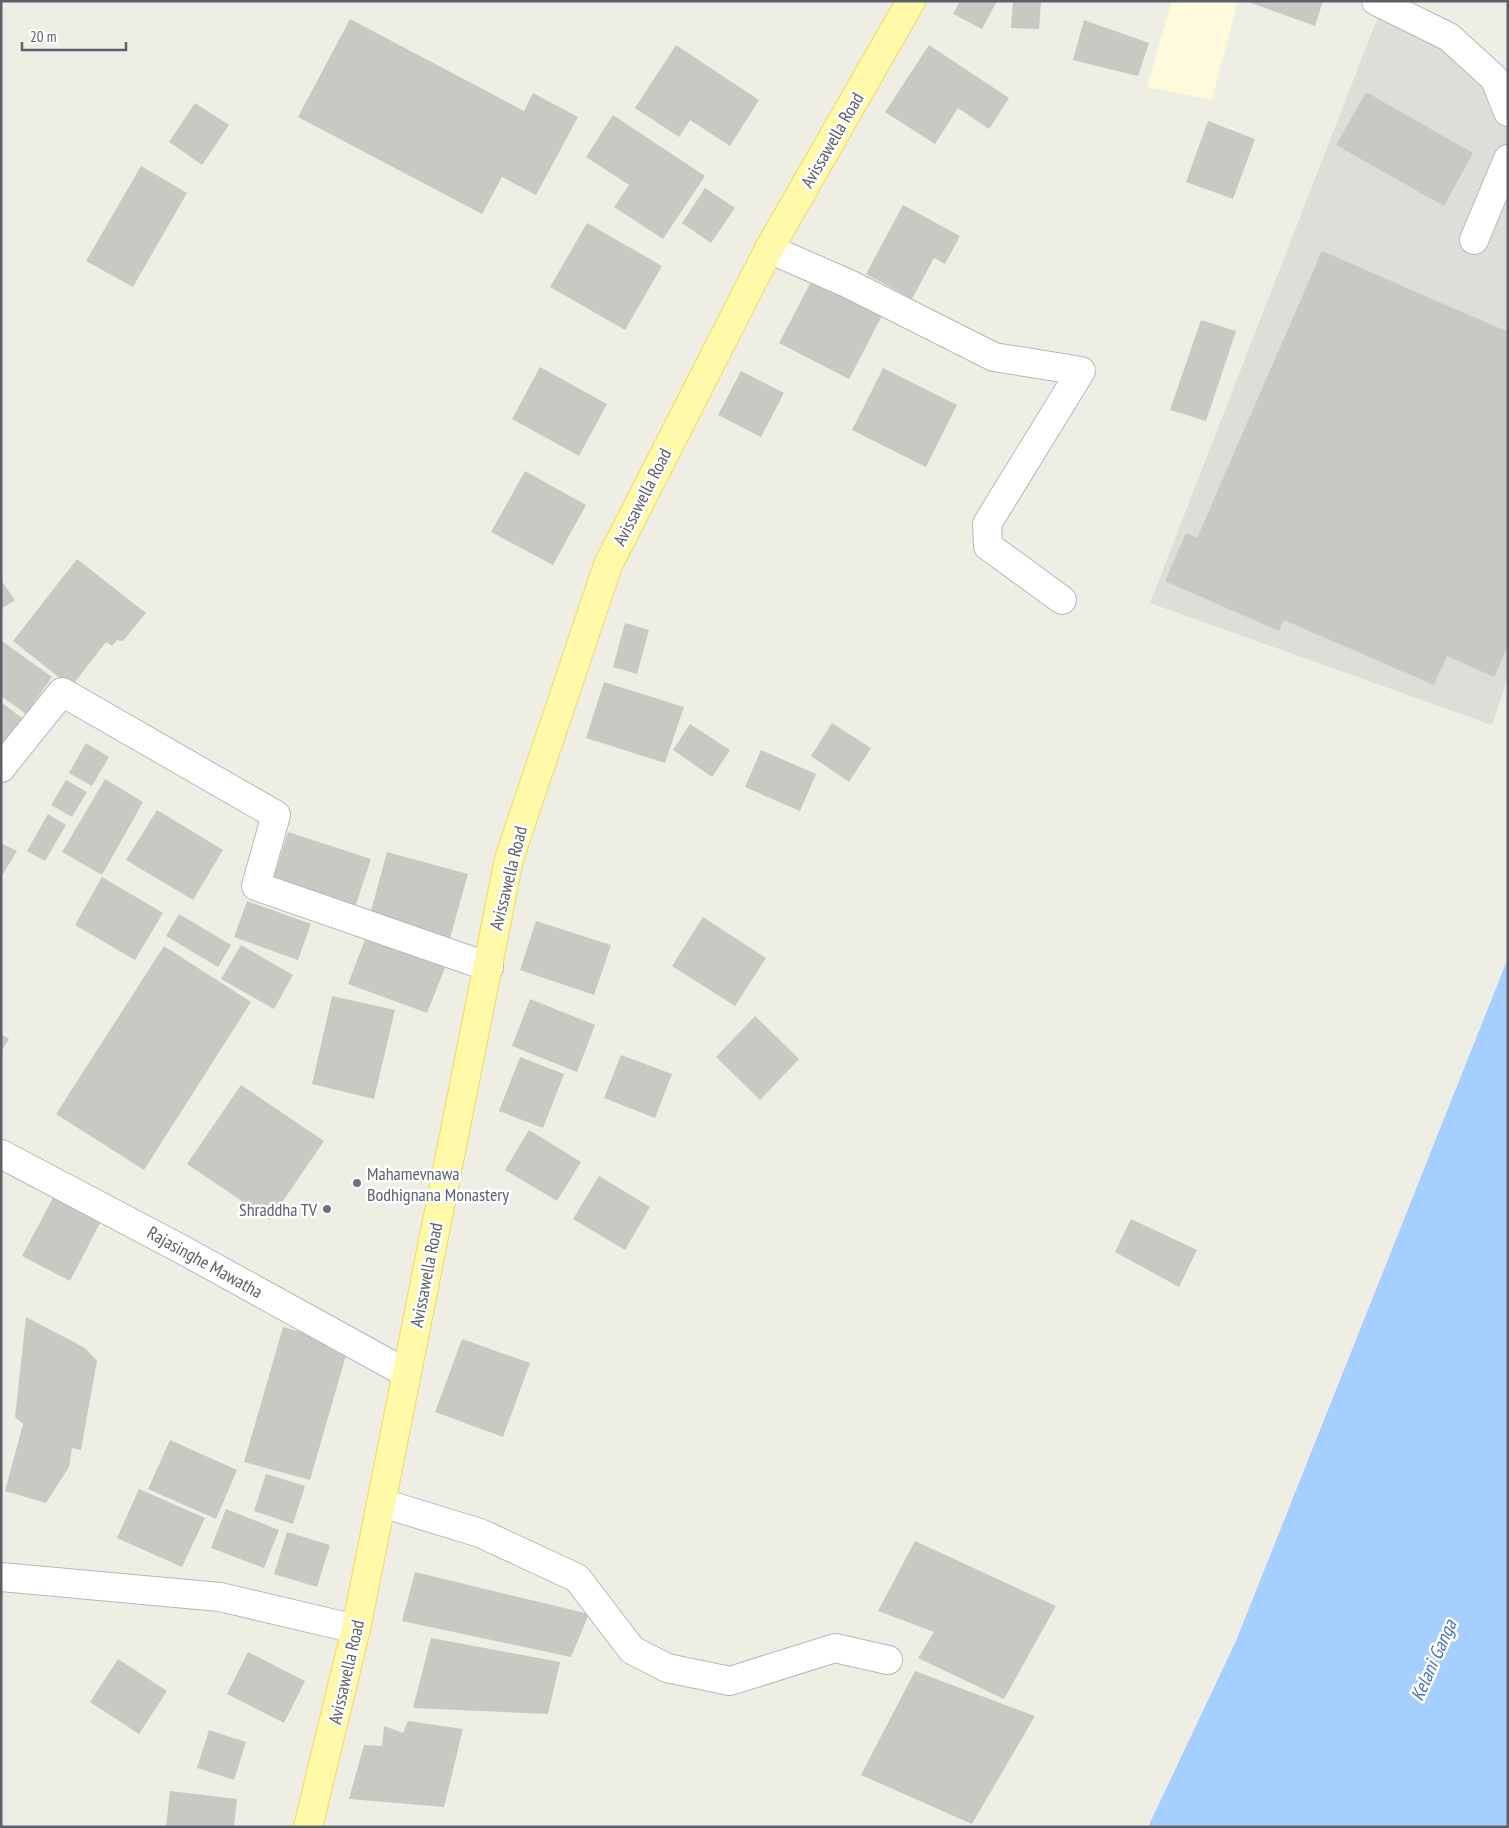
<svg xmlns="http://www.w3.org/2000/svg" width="1509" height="1828" viewBox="0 0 1509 1828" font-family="'PT Sans Narrow',sans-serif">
  <rect width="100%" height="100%" fill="#efeee5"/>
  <!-- commercial -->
  <path fill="#fefadb" d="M1172,1H1227L1237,4L1212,100L1147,87Z"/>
  <!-- industrial -->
  <path fill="#deddd7" d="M1381,9L1508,81V677L1492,725L1150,603Z"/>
  <!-- water -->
  <path fill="#a5cfff" d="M1508,958V1827H1148L1236,1641Z"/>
  <!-- building -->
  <path fill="#cac8c2" d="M960,1H997L982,29L953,14Z
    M1013,1H1041L1039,29L1011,28Z
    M1246,1H1323L1315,26Z
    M350,19L524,111L533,93L578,117L536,195L502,177L482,214L298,117Z
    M1084,20L1149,43L1138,76L1073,60Z
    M676,45L759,100L730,146L690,120L679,137L635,108Z
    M929,45L1009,98L989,129L958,108L935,144L885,112Z
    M1366,92L1473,153L1444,206L1336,145Z
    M195,103L229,125L202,165L169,142Z
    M613,115L705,176L663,239L614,207L629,185L586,157Z
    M1208,121L1255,139L1233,199L1186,182Z
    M141,166L187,193L133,287L86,261Z
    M705,188L735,208L711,243L682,223Z
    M903,205L960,236L945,264L934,258L912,299L866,274Z
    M587,223L662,266L625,330L550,287Z
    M1322,251L1508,332V646L1494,677L1447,656L1434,685L1284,620L1279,631L1165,581L1186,533L1197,538Z
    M813,278L883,314L849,379L779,343Z
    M1201,320L1236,331L1206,421L1170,410Z
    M540,367L607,404L579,456L512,419Z
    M883,368L957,405L926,467L852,430Z
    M741,371L784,393L761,437L718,415Z
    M525,471L586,505L553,565L491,532Z
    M77,559L146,613L123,641L117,640L112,646L106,642L71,687L13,641Z
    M1,580L15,600L1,609Z
    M625,623L649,630L637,674L613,667Z
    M2,641L52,677L26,714L1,696Z
    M604,682L684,707L665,763L586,738Z
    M1,702L26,721L1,755Z
    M832,723L871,748L849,782L811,756Z
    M690,724L730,750L712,777L673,750Z
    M86,743L109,757L92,786L69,773Z
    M761,750L816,774L800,811L745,787Z
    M105,779L143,802L102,875L62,852Z
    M66,780L87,792L72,817L51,805Z
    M157,810L223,850L193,900L126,860Z
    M48,814L66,825L45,861L27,851Z
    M288,832L371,859L353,913L271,886Z
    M1,843L17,851L3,874L1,873Z
    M387,852L468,874L448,945L368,922Z
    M102,877L163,913L135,960L75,925Z
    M247,901L311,924L298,960L234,937Z
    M179,914L231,945L218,967L166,936Z
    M703,917L766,958L735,1006L672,966Z
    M536,921L611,945L594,995L520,970Z
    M367,934L446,965L427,1013L348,984Z
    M241,945L293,975L274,1009L221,979Z
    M164,946L251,1002L144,1170L56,1114Z
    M332,996L395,1010L374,1099L312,1084Z
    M530,999L595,1025L577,1072L512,1046Z
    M755,1016L799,1059L760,1100L716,1057Z
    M1,1034L9,1039L1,1052Z
    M621,1055L672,1074L655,1118L604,1098Z
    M520,1057L564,1074L543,1128L499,1111Z
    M241,1085L324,1141L270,1220L187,1164Z
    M529,1130L581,1162L557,1201L505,1170Z
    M599,1176L650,1207L625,1250L573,1219Z
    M54,1196L101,1221L70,1281L22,1256Z
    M1131,1219L1197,1250L1179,1287L1115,1252Z
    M26,1317L85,1348L97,1361L81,1450L72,1448L69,1467L46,1503L5,1491L23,1424L15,1417Z
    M283,1327L349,1345L310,1480L244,1462Z
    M462,1339L530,1363L503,1437L435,1412Z
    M170,1440L237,1470L216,1519L148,1489Z
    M266,1474L305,1486L293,1524L254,1511Z
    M139,1489L205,1518L182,1567L117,1538Z
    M226,1509L279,1530L264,1568L211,1548Z
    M287,1532L330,1545L317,1587L274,1574Z
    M915,1541L1056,1606L1004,1699L918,1658L934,1632L878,1611Z
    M415,1572L589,1614L571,1657L402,1621Z
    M431,1638L560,1662L548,1714L413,1708Z
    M248,1652L305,1681L284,1723L227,1694Z
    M118,1659L167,1691L139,1734L90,1702Z
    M915,1671L1035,1716L972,1824L861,1775Z
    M408,1721L463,1729L444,1807L349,1799L364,1745L382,1746L384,1726L403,1733Z
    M209,1730L246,1742L234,1780L197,1768Z
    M170,1791L237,1799L234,1827H166Z"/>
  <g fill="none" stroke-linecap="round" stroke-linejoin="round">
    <defs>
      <path id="minor" d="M1376,1L1449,37L1495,79L1508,112
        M1474,240L1508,159
        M769,249L847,283L994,357L1081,371L987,524L988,546L1062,600
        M1,768L62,692L276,815L256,886L489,967
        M1,1154L181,1249L406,1373
        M382,1503L480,1533L577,1578L632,1650L667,1668L730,1681L835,1648L888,1660
        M1,1577L220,1597L356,1629"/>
      <path id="major" d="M308,1827L356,1629L509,859L608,565L769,249L911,1"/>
    </defs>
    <!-- minor casing -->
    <use href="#minor" stroke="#b5b7bc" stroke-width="30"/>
    <!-- major casing -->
    <use href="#major" stroke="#f3d85b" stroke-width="30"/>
    <!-- minor -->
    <use href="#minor" stroke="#fff" stroke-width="28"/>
    <!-- major -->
    <use href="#major" stroke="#fffaaa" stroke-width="28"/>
  </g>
  <!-- markers -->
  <g fill="#6b7280" stroke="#fff" stroke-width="2">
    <circle cx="357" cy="1183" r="5"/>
    <circle cx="327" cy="1209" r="5"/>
  </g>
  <g text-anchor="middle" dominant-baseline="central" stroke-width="5" stroke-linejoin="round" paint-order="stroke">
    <!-- street labels -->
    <g font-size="18" fill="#5d6066" stroke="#fff">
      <text transform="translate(832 140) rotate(-60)">Avissawella Road</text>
      <text transform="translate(642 497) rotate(-63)">Avissawella Road</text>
      <text transform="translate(508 878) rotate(-76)">Avissawella Road</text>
      <text transform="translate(205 1262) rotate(29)">Rajasinghe Mawatha</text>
      <text transform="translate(426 1275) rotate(-79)">Avissawella Road</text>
      <text transform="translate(346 1672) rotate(-77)">Avissawella Road</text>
    </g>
    <!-- worship labels -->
    <g font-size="18" fill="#5b616d" stroke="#fff" text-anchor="start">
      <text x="367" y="1173">Mahamevnawa<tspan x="367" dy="21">Bodhignana Monastery</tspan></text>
      <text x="317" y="1209" text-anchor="end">Shraddha TV</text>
    </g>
    <!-- water labels -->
    <g font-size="19" font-style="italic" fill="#4372bc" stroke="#fff">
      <text transform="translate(1433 1660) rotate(-66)">Kelani Ganga</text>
    </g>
  </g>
  <!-- border -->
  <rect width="1509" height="1828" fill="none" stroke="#5d6066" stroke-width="5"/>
  <!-- scale -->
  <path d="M22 42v8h104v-8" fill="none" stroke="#5d6066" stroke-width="2.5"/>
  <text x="30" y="42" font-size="15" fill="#5d6066" stroke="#ffffff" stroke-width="4" paint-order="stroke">20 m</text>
</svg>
